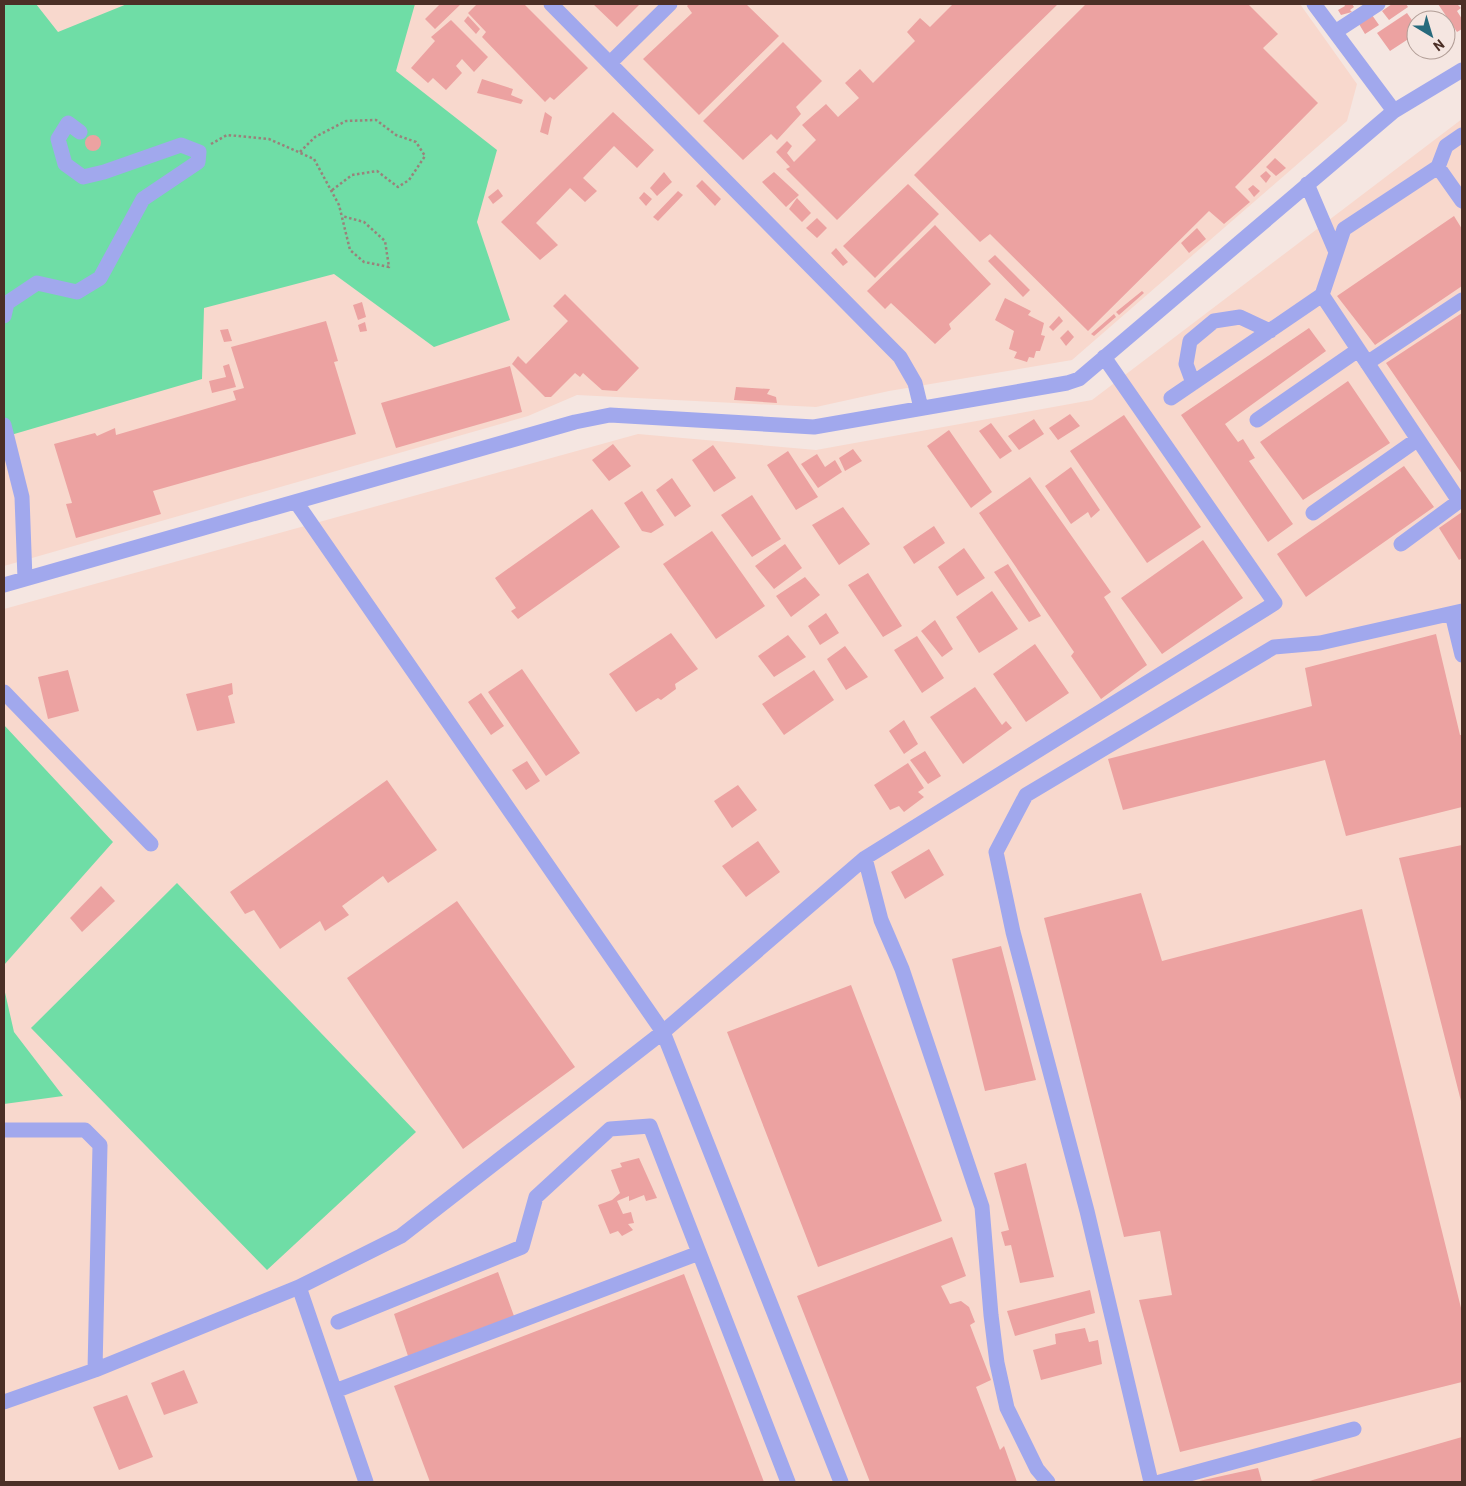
<svg xmlns="http://www.w3.org/2000/svg" width="1466" height="1486" viewBox="0 0 1466 1486" font-family="Barlow,sans-serif">
  <rect width="100%" height="100%" fill="#f5e6e1"/>
  <!-- built -->
  <path fill="#f8d8cd" d="M4,4H1300L1357,84L1347,121L1072,360L889,391L816,407L577,395L528,416L4,566Z
    M1462,119V1482H4V609L638,434L816,450L1092,400Z"/>
  <!-- green -->
  <path fill="#6fdda6" d="M4,4H36L58,32L127,4H415L396,71L497,150L477,222L510,320L434,347L334,274L204,308L202,379L4,437Z
    M4,725L113,842L4,965Z
    M177,883L416,1132L267,1270L31,1028Z
    M4,988L14,1032L63,1096L4,1104Z"/>
  <!-- building -->
  <path fill="#eca2a1" d="M440,4H461L435,29L425,19Z
    M477,4H524L588,68L554,100L550,97L545,102L482,37L486,32L468,13Z
    M593,4H640L617,27Z
    M689,4H746L779,36L699,115L643,59L692,13L687,6Z
    M953,4H1058L837,220L786,169L790,167L776,152L787,141L792,146L787,153L794,162L816,140L802,125L826,104L838,117L859,98L845,83L860,69L873,83L915,41L907,32L920,18L930,27Z
    M1086,4H1248L1278,34L1263,48L1318,103L1235,187L1250,202L1224,224L1209,211L1088,331L990,234L980,242L914,175Z
    M1344,4H1352L1354,7L1350,10L1352,12L1341,15L1338,10L1345,6Z
    M1392,4H1406L1408,7L1389,20L1382,11Z
    M1438,4H1457L1461,8L1457,11L1462,19V29L1457,32Z
    M1407,13L1416,26V34L1390,51L1377,33Z
    M1372,15L1379,25L1365,34L1359,24Z
    M468,16L480,29L476,34L464,21Z
    M451,20L488,57L474,72L462,59L456,66L462,73L446,90L433,78L428,83L411,68L435,41L431,37Z
    M783,42L822,81L796,107L801,114L777,140L771,134L743,160L703,121Z
    M482,79L513,89L511,95L523,100L521,104L477,93Z
    M545,112L552,117L548,135L540,132Z
    M613,112L654,150L637,168L614,146L583,178L597,191L585,202L570,188L536,223L558,245L540,260L501,222Z
    M85 143a8 8 0 1 1 16 0a8 8 0 1 1-16 0Z
    M1275,158L1286,168L1276,176L1266,167Z
    M1266,171L1271,176L1266,183L1260,176Z
    M664,172L672,182L657,196L650,188Z
    M774,172L799,195L786,207L762,182Z
    M702,180L721,199L715,206L696,186Z
    M908,184L939,214L875,278L843,246Z
    M1253,185L1260,191L1254,197L1248,189Z
    M498,189L503,196L493,204L488,197Z
    M678,191L683,195L658,221L653,217Z
    M644,192L652,199L646,206L639,198Z
    M797,198L811,213L802,222L789,209Z
    M1454,216L1462,229V286L1375,345L1337,296Z
    M817,218L827,228L817,238L806,228Z
    M935,225L991,284L949,324L951,329L935,344L891,303L885,309L867,291Z
    M1197,228L1206,239L1189,253L1181,243Z
    M836,248L848,262L843,266L831,253Z
    M995,255L1030,290L1023,297L988,261Z
    M1142,291L1144,293L1119,315L1116,312Z
    M565,294L639,368L617,391L602,390L583,373L580,377L575,373L551,397H545L512,364L518,356L526,364L568,321L553,306Z
    M1005,298L1031,311L1028,315L1044,323L1041,335L1045,336L1040,351H1036L1034,358L1029,357L1027,362L1014,358L1017,352L1009,349L1014,331L995,320Z
    M362,302L366,317L358,320L353,305Z
    M1462,313V474L1386,363Z
    M1114,314L1116,317L1094,336L1091,334Z
    M1059,316L1063,321L1053,331L1049,327Z
    M326,321L338,361L334,362L356,434L153,491L161,514L76,538L66,504L72,503L54,444L95,433L97,436L115,428L116,435L236,400L233,391L244,388L231,347Z
    M365,322L367,331L360,332L358,325Z
    M1309,328L1326,351L1225,424L1238,442L1243,439L1255,458L1249,461L1293,524L1268,542L1181,415Z
    M228,329L232,341L224,342L220,330Z
    M1068,330L1074,337L1066,346L1060,338Z
    M229,364L236,387L212,393L209,381L226,377L223,366Z
    M510,366L522,412L396,448L381,403Z
    M1348,381L1390,443L1303,500L1260,442Z
    M736,387L770,389L767,394L776,397L777,403L734,400Z
    M1070,414L1080,426L1058,440L1049,428Z
    M1124,415L1201,527L1147,563L1070,451Z
    M1034,419L1044,434L1019,450L1008,436Z
    M991,423L1012,451L1000,459L979,431Z
    M949,430L992,492L971,508L927,446Z
    M613,444L631,466L609,481L592,460Z
    M713,445L736,478L714,492L692,460Z
    M853,449L862,461L845,471L839,458Z
    M788,451L818,497L796,510L767,465Z
    M817,454L825,467L835,460L842,472L818,488L801,464Z
    M1404,466L1434,507L1306,597L1277,554Z
    M1071,467L1100,510L1091,518L1088,512L1071,524L1045,486Z
    M1030,477L1111,592L1104,597L1147,665L1101,699L1071,656L1074,652L979,513Z
    M672,478L691,506L675,517L656,490Z
    M642,491L664,525L651,533L642,531L624,503Z
    M752,495L781,539L752,557L721,515Z
    M843,507L870,544L839,565L812,525Z
    M592,509L620,547L518,619L511,611L516,608L495,578Z
    M1462,512V558L1459,560L1439,528Z
    M934,526L945,543L914,564L903,547Z
    M712,531L765,606L716,639L663,564Z
    M1203,540L1243,598L1162,654L1121,598Z
    M785,544L802,568L774,589L755,566Z
    M964,548L985,578L957,596L938,567Z
    M1008,564L1041,616L1029,622L994,572Z
    M868,573L902,626L883,637L848,585Z
    M805,577L820,595L791,617L776,596Z
    M992,591L1018,629L979,653L956,617Z
    M826,613L839,633L820,645L808,626Z
    M935,620L953,649L942,657L921,631Z
    M671,633L698,669L675,684L676,689L661,700L658,698L636,712L609,674Z
    M1436,634L1460,735H1462V807L1346,836L1325,760L1123,810L1108,759L1312,706L1305,668Z
    M788,635L806,657L774,677L758,656Z
    M917,636L944,678L922,693L894,650Z
    M1035,644L1069,693L1026,722L993,674Z
    M845,646L868,677L846,690L827,659Z
    M522,669L580,753L546,776L488,692Z
    M68,670L79,711L48,719L38,677Z
    M814,670L834,700L784,735L762,704Z
    M232,683L233,694L228,696L235,723L197,731L186,694Z
    M975,687L1002,725L1006,721L1012,728L963,764L930,717Z
    M481,693L504,726L491,735L468,702Z
    M904,720L918,744L904,754L889,731Z
    M925,751L941,776L928,784L910,760Z
    M527,761L540,781L526,790L512,770Z
    M908,763L924,788L918,792L924,797L904,812L899,806L890,810L874,785Z
    M387,780L437,850L388,883L383,876L342,906L349,915L325,931L320,921L280,949L254,910L245,914L230,892Z
    M738,785L757,810L732,828L714,801Z
    M758,841L780,872L746,897L722,866Z
    M1462,845V1105L1399,858Z
    M929,849L944,875L905,899L891,872Z
    M101,886L115,901L82,932L70,918Z
    M1141,893L1162,961L1362,909L1462,1312V1382L1180,1452L1139,1300L1172,1295L1160,1231L1124,1237L1044,918Z
    M457,901L575,1067L463,1149L347,978Z
    M1001,946L1036,1080L985,1091L952,959Z
    M851,985L942,1221L818,1267L727,1032Z
    M639,1158L657,1198L646,1201L644,1195L629,1201V1196L617,1201L623,1214L631,1212L634,1223L628,1224L633,1230L622,1236L618,1231L610,1234L598,1205L612,1200L620,1193L611,1170L622,1167L620,1163Z
    M1026,1163L1054,1277L1020,1283L1011,1245L1005,1246L1001,1232L1009,1230L994,1173Z
    M952,1237L966,1276L941,1286L950,1304L961,1301L969,1307L975,1322L970,1325L991,1380L976,1387L1000,1450L1004,1446L1017,1482H870L797,1296Z
    M498,1272L514,1316L408,1356L394,1314Z
    M684,1274L764,1482H430L394,1386Z
    M1090,1290L1095,1313L1015,1336L1007,1311Z
    M1085,1328L1089,1342L1098,1340L1102,1364L1041,1380L1033,1350L1056,1344L1055,1334Z
    M184,1370L198,1403L164,1415L151,1383Z
    M127,1395L153,1457L119,1470L93,1407Z
    M1462,1437V1482H1306Z
    M1258,1468L1262,1482H1199V1481Z"/>
  <g fill="none" stroke-linecap="round" stroke-linejoin="round">
    <!-- path -->
    <path stroke="#99827b" stroke-width="2.5" stroke-dasharray="2.5 2.5" stroke-linecap="butt" d="M211,144L227,135L269,139L314,159L339,205L350,250L364,262L389,267L385,241L364,222L342,216
      M300,152L315,137L346,121L376,120L396,135L416,142L425,156L409,180L398,187L377,171L352,175L331,191"/>
    <!-- minor -->
    <path stroke="#a1a8ed" stroke-width="15" d="M551,4L900,357L915,383L921,408
      M1314,4L1394,111
      M1335,32L1378,4
      M610,63L670,4
      M1438,167L1446,146L1462,135
      M1307,184L1336,252
      M1322,295L1459,501
      M4,316L7,303L37,283L77,292L100,278L143,199L198,162L199,152L181,145L104,172L83,177L65,164L58,139L68,123L80,132
      M1367,363L1462,300
      M1193,383L1186,364L1190,341L1214,321L1240,317L1270,331
      M1171,398L1322,295L1344,229L1438,167L1462,201
      M1257,420L1358,350
      M4,425L22,497L25,579
      M296,502L663,1032L841,1482
      M1313,513L1418,439
      M1401,544L1462,499
      M4,585L575,422L610,415L814,427L1067,383L1079,379L1394,111L1462,70
      M1452,614L1462,655
      M4,692L151,844
      M865,858L881,920L902,969L982,1207L991,1315L997,1363L1007,1408L1037,1469L1048,1482
      M4,1130H85L100,1145L95,1370
      M299,1287L366,1482
      M338,1322L522,1247L536,1197L610,1129L650,1126L788,1482
      M335,1391L699,1253
      M4,1402L95,1370L299,1287L401,1236L663,1032L865,858L1275,603L1104,357
      M1151,1482L1087,1211L1013,932L996,852L1026,795L1274,647L1320,643L1462,611
      M1160,1482L1354,1429"/>
  </g>
  <!-- border -->
  <rect width="1466" height="1486" fill="none" stroke="#4b2f26" stroke-width="10"/>
  <!-- north arrow -->
  <g transform="translate(1431 35) rotate(142)"><circle r="24" fill="#f5e6e1" stroke="#b19d96"/>
  <path d="M0-4L9 19L0 12L-9 19Z" fill="#276a7c"/>
  <text y="-8" font-size="14" font-weight="bold" text-anchor="middle" fill="#4b2f26">N</text>
  </g>
</svg>
